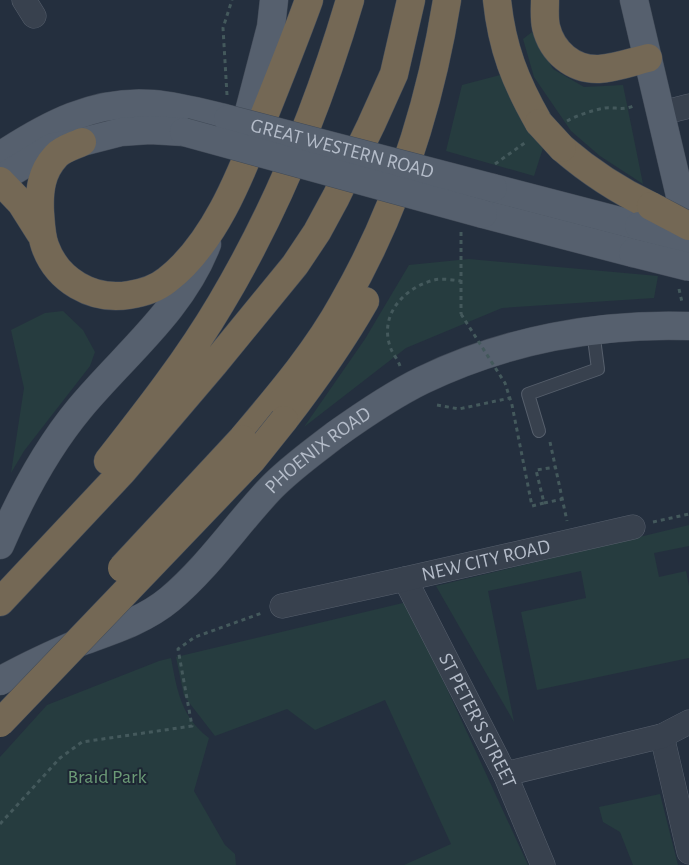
<svg xmlns="http://www.w3.org/2000/svg" width="689" height="865" viewBox="0 0 689 865" font-family="'Alegreya Sans',sans-serif">
  <rect width="100%" height="100%" fill="#242f3e"/>
  <!-- green -->
  <path fill="#263c3f" d="M532,32L553,69L584,87L623,85L643,184L600,156L571,131L534,77L523,39Z
    M504,74L544,145L534,176L446,151L462,85Z
    M469,259L658,276L654,298L502,308L406,348L304,427L365,339L409,265Z
    M63,311L83,330L95,352L90,366L24,451L11,473L24,388L11,330L45,313Z
    M689,525V546L654,553L659,577L686,571L689,586V658L537,690L521,612L586,598L581,571L488,591L514,722L436,586Z
    M407,602L528,865H404L451,844L385,700L315,730L287,709L215,736L184,696L176,657Z
    M171,658C177,690 181,717 209,738L194,791L225,845L235,854L236,865H0V757L47,705L159,661Z
    M660,794L678,865H633L620,832L603,822L599,807Z"/>
  <g fill="none" stroke-linecap="round" stroke-linejoin="round">
    <defs>
      <path id="lane" d="M539,431L528,394L598,369L593,331"/>
      <g id="street">
        <path d="M24,0L34,16"/>
        <path d="M662,113L689,106"/>
        <path id="s1" d="M405,579L505,774L543,865"/>
        <path id="s2" d="M282,606L405,579L633,527"/>
        <path d="M662,736L689,852"/>
        <path d="M505,774L662,736L689,722"/>
      </g>
      <g id="primary">
        <path d="M634,0L689,234"/>
        <path d="M240,146L271,27L274,0"/>
        <path d="M0,156C47,125 95,99 153,104C178,106 203,113 228,119"/>
        <path d="M0,179L53,147L82,142L121,132L150,130L184,132"/>
        <path d="M493,188L639,226"/>
        <path d="M483,214L633,253"/>
        <path d="M0,545C21,496 46,449 80,408C125,354 181,311 207,244"/>
        <path id="s3" d="M0,681C26,666 55,653 83,641C113,630 145,620 170,599C208,567 236,525 270,489C289,469 313,452 335,435C363,415 392,395 423,380C506,340 598,323 689,326"/>
      </g>
      <path id="highway" d="M497,0C502,48 515,81 539,123
        M545,0C545,9 544,18 546,27C552,52 573,70 599,69C615,68 632,62 648,58
        M82,142C74,146 62,149 56,156C41,172 39,191 40,212C41,224 41,235 45,246C57,280 92,301 129,295C142,293 156,289 167,280C218,241 245,163 268,106C282,71 296,36 309,0
        M562,148C591,173 617,190 651,206
        M0,181L21,203L40,233
        M284,420C314,381 341,343 365,301
        M242,439C278,396 316,352 343,303C397,209 430,106 447,0
        M108,461C148,410 188,359 221,303C277,209 319,105 350,0
        M0,602L122,472L214,364L295,265L317,232L336,197L371,125L394,74L411,0"/>
    </defs>
    <!-- lane casing -->
    <use href="#lane" stroke="#565f6c" stroke-width="14"/>
    <!-- street casing -->
    <use href="#street" stroke="#565f6c" stroke-width="25"/>
    <!-- primary casing -->
    <use href="#primary" stroke="#414a57" stroke-width="29"/>
    <!-- highway casing -->
    <use href="#highway" stroke="#434c59" stroke-width="29"/>
    <!-- path -->
    <path stroke="#44595c" stroke-width="3" stroke-dasharray="4 4" stroke-linecap="butt" d="M227,95L223,28L232,0
      M567,121C578,115 593,110 605,108C616,107 624,111 635,105
      M495,164L526,142
      M461,232V314
      M679,289L682,302
      M400,366C398,360 393,354 391,349C378,316 403,288 434,280C442,278 453,280 461,281
      M437,405L459,409L510,398
      M550,442L567,521
      M544,503L563,499
      M653,522L689,514
      M0,824L60,758L82,742L192,726L178,649L195,637L262,613"/>
    <!-- lane -->
    <use href="#lane" stroke="#38414e" stroke-width="12"/>
    <!-- street -->
    <use href="#street" stroke="#38414e" stroke-width="24"/>
    <!-- primary -->
    <use href="#primary" stroke="#56606e" stroke-width="28"/>
    <!-- highway -->
    <use href="#highway" stroke="#746855" stroke-width="28"/>
    <defs>
      <g id="primary-bridge">
        <path id="s4" d="M228,119L493,188"/>
        <path d="M184,132L483,214"/>
        <path d="M639,226L689,239"/>
        <path d="M633,253L689,267"/>
      </g>
      <path id="highway-bridge" d="M539,123L562,148
        M651,206L689,226
        M122,568L242,439
        M0,723L252,460L284,420"/>
    </defs>
    <!-- primary-bridge casing -->
    <use href="#primary-bridge" stroke="#414a57" stroke-width="29" stroke-linecap="butt"/>
    <!-- highway-bridge casing -->
    <use href="#highway-bridge" stroke="#434c59" stroke-width="29" stroke-linecap="butt"/>
    <!-- path-bridge -->
    <path stroke="#44595c" stroke-width="3" stroke-dasharray="4 4" stroke-linecap="butt" d="M461,314L505,383L512,405L532,506L544,503L536,470L556,467"/>
    <!-- primary-bridge -->
    <use href="#primary-bridge" stroke="#56606e" stroke-width="28"/>
    <!-- highway-bridge -->
    <use href="#highway-bridge" stroke="#746855" stroke-width="28"/>
  </g>
  <g text-anchor="middle" dominant-baseline="central" stroke-width="4" stroke-linejoin="round" paint-order="stroke">
    <!-- street labels -->
    <g font-size="20" fill="#b4bcc9" stroke="#1d2633">
      <text stroke="none"><textPath href="#s4" startOffset="118">GREAT WESTERN ROAD</textPath></text>
      <text stroke="none"><textPath href="#s3" startOffset="400">PHOENIX ROAD</textPath></text>
      <text stroke="none"><textPath href="#s2" startOffset="209">NEW CITY ROAD</textPath></text>
      <text stroke="none"><textPath href="#s1" startOffset="159">ST PETER'S STREET</textPath></text>
    </g>
    <!-- park labels -->
    <g font-size="20" fill="#6b9a76" stroke="#1d2633">
      <text x="107" y="777">Braid Park</text>
    </g>
  </g>
</svg>
